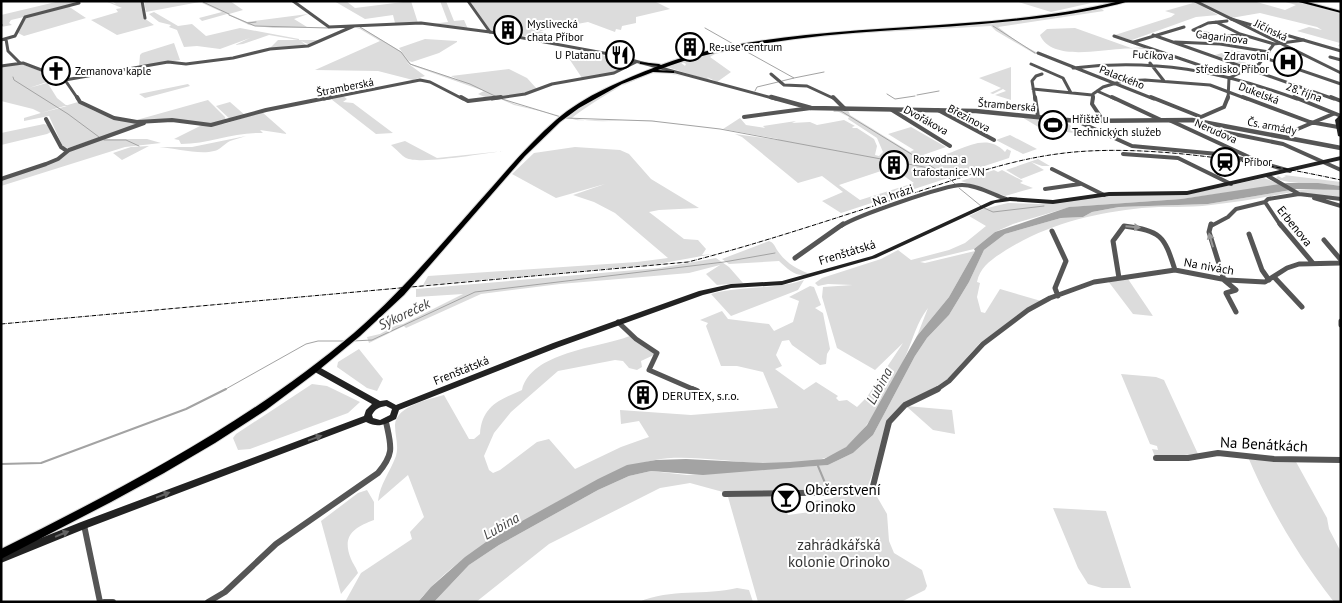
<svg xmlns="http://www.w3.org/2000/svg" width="1342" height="603" viewBox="0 0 1342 603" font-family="'PT Sans',sans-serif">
  <rect width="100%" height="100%" fill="#fff"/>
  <!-- green -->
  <path fill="#dcdcdc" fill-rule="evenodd" d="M60,1L78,3L68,6L86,18L24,36L18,33L21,23L28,16L11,20L9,23L12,25L1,27V15Z
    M105,1L116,4L112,1H142L144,18L154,25L117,35L91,20L118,12L116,9L122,8Z
    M144,1H205L146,12Z
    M207,1H230L243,10L229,14L247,22L308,14L294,19L307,27L362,28L402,52L411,64L461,81L451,76L509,69L527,78L537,89L521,94L499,97L515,104L561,116L514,105L494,96L487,98L478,94L484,91L413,66L406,62L425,76L413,80L378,71L315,70L380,41L360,29L353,27L273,28L249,25L227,14L202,21L199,18L222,12L202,3Z
    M334,1H346L355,8L411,1L418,23H395L393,15L365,19Z
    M440,1H446L454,21L464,20L468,29L431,24L448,22Z
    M470,1H654L670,9L636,17V23L622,26L621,30L616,29L615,32L588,22L544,30L539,32H546L532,36L536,34H529L532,37H530L491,31Z
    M1015,1H1100L1051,12Z
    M1190,1H1193L1218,15L1196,17L1132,40L1134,41L1115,35L1171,17L1175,14L1165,11L1193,3Z
    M1196,1H1253L1285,10L1296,5L1282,1H1293L1341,14V47L1338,46L1340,43L1297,31L1309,27L1322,30L1317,27L1260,13L1231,18Z
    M1101,8L1104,11L998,27L1019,43L1038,53L1035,54L996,31L991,26L809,36L1009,22Z
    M154,12L178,26L192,24L206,36L240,28L299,39V40H323L310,45L301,41L306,45L269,49L278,40H298L269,35L243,44L235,45L250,38L220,49L197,46L184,47L177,30L169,27L171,25L159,22L149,14Z
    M1075,28L1131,48L1147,47L1156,50C1144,49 1132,48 1120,49C1098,50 1051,61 1040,35L1047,29Z
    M425,39L457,41V42L439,53L412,62L409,61L399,48Z
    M174,43L180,60L139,67L140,55L142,53Z
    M584,50L631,63L612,73L582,78L568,57L585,54Z
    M1232,50L1264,56L1259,61L1245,56L1237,59L1253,66L1249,67L1215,55Z
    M720,51L710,57L731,72L717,82L707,77L711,81L667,67L680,62L685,66L686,64L681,61Z
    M19,63L61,79L29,88L47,82L57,98L67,106L41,113L33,109L1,101V66Z
    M1011,67V100L995,95L1006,91L1003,89L993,94L990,93L1001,88L979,78Z
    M656,71L697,79C684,77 671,72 658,72C638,73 588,105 572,118C599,125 631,118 658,121L576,120L566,117L599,96Z
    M188,84L190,86L145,98L139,94Z
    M343,96L347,99L343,102L353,103L393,133L376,134L331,99Z
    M208,100L225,117L226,121L215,125L182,120L133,121Z
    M78,102C100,116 120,121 145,122L68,148L63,147L49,116L24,121V118Z
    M230,102L246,116L232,121L216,106Z
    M835,110H848L850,115L910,152L914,150L888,134L911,127L946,147L923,155C949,165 980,125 1005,152L1007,149L1011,151L1009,158L841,213L822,201L843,192L822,176L798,183L742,137L735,134L778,140V139L723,129L740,118L746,125L765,128L763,126L796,121L792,123L810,122L817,125L844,120L855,126L852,127L853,128H857L874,139L877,146L875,155L879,156L883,152L877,138L848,119L849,117ZM887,169L897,171L914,183L860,200L839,185Z
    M262,112L287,134L260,130L263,133C234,132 209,144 181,144L179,140L174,139L202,125L224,124Z
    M1020,116L1066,122L1071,126L1074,133L1046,129L1045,131Z
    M44,124L47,125L51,132L47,134L1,145V133Z
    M1010,135L1037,149L1023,154L996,140Z
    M246,136C241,138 235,139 230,141C224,144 220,150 214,151C199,155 175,148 159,147H192Z
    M104,139H147L161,143L125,147L1,186V179L41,166L75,148Z
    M405,141L437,158L504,151C486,153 420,165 406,158C402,156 396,149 391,145Z
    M149,146L122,160L113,153L131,147Z
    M575,147L620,150L629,154L651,179L699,208L659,210L649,212L684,239L698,240L706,249L702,255L713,254L658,264L423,285L428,276L637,262L668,258L615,213L594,202L573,195L605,184L556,198L512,174L534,153Z
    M1038,159L1050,166H1042L1031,162L1044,170L1021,179L1006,170Z
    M994,170L998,172L1002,170L1023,181L1020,183L1033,188L1005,196L961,181Z
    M1284,175L1341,182V186C1324,183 1286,185 1276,178L1278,176L1282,178L1286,176Z
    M1264,178L1282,185L1181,199L1070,207L1013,224L995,232L974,249L920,262L925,263L975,251L949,297L917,336L928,308C917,322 913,339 906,355C892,385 872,425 847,446C804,483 706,449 655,460C613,469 578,490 542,511C494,538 454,559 418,602H345L361,573L412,539L410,532L424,517L408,475L378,501C380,484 390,472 396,456C399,446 395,436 395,425C396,406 429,399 444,395L469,439H474L480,434C482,406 499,400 522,390C531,352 598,348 630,336L656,354L641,361L642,367L637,370L629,368L623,361L615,360L558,371L511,412L494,433L484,456L489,470L493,473L500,470L537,442L549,439L575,469L621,447L649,437L639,421L621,424L620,410L691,415L778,408L763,372L737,366H721L706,326L708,323L700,320L722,311L728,319L769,324L774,331L793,322L799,301L789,297L810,286L814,287L821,305L815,308L823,313L830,349L827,354L826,364L820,365L792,345L789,340L782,341L776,355L782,366L775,369L804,390L816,382L838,396L836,398L839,401L847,400L857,407L867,397L903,343L875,370L837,348L822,297L823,287L853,285L828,284L818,286L815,283L822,278L881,259L898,250L911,260L949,250L965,243L986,226L969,216L983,209L1008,203L1041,204L1111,195L1189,194Z
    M1324,189L1341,190V198L1303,193L1295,190Z
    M1291,190L1293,192C1265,197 1239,202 1211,205C1188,208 1165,206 1142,208C1094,213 1048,224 1006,250C994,258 980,266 977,282L980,283L977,297L981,312L985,313L1000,289L1041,301L980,343L947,380L897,410L867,488L723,492L690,483L660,488L549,544L476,602H434L469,565L499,545L598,490L629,476L651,471L687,475L828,465L853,453L873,435L915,356L927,338L949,315L969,282L984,250L1005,234L1061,218L1083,217L1092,212L1119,207L1208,204Z
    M769,241C774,243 774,245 777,250C785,262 796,269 810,274C796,278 789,270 779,261L729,264L722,259Z
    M716,258L729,267L743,283L717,285L706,274L720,265L689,273L560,284L481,294L406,328L404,326L369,343L367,337L380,334L394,326L403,324L463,294L416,297V289L659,268Z
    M1128,279L1153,316L1133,314L1108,281Z
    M804,280L798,290L731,316L711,294C742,285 774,290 804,280Z
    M359,349L383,379L377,391L367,388L337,367L338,362Z
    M1121,374L1156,377L1164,380L1198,454L1155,457L1152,449L1158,450L1157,446L1150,444Z
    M312,384L327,386L360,402L348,413L250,449L238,450L233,438L236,434Z
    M906,406L952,410L955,434L933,430Z
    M1248,457L1295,460L1327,518L1329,529L1341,552V602H1334C1299,557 1271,511 1248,457Z
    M367,490L374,502V520C355,527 341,535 351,559C353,564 356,567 358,573L341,594L321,521L358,493Z
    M780,495L788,515L810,512L807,502L833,498L835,495H876L887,514L889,541L894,553L922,570L927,586L925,590L901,602H758L728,497Z
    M1053,508L1106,511L1131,588H1102L1088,584L1078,568Z
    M737,588L749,590L753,602H639C671,588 705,596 737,588Z"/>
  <!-- water -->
  <path fill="#a3a3a3" d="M1287,183H1318L1341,186V190L1297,189L1208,204L1119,207L1092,212L1083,217L1061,218L1005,234L984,250L969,282L949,315L927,338L915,356L873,435L853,453L828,465L703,475L651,471L629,476L598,490L499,545L469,565L434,602H418L431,587L465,557L493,537L598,479L627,465L656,460L686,459L763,463L790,462L824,459L846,447L867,425L917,336L949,297L975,251L974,249L995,232L1069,207L1181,199Z"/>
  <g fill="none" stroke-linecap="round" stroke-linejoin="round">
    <!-- stream-far1 -->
    <path stroke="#a3a3a3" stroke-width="1" d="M203,2L229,14
      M229,15L255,26L328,28
      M248,23L256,22
      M1,24L3,25L1,26
      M993,26L1035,53
      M360,27L401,52L410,64L470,84L497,97
      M705,28L735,45
      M740,48L794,78L782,81
      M13,77L14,80L68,114L99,137
      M794,78L824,72
      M755,91L757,87L778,82
      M887,94L895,99L915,96
      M917,95L939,91
      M502,99L561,117
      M834,111H841L947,176
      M565,118L652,121L720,129L924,167L949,178L956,185
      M104,140H126L139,146
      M959,188L981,206
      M984,208L993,212L1044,206
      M353,341L372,340L475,292L724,262L775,253
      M224,390L306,344L318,341H344"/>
    <!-- stream -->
    <path stroke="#a3a3a3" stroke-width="2" d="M1,464L41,463L186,409L226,389
      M818,466L828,490"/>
    <defs>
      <path id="primary" d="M1120,1H1128C1121,4 1113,5 1106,7C1076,14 1044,18 1013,21C929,30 844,30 760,44C725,50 691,57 658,70L672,71H674V73L653,72L622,84L579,108L560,122L525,156L404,295L360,336L314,374L266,410L215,443L164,473L111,502L1,559V549C125,487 248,423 354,333C405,289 448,236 493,186C513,163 533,140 556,120C585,95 623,80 658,66L642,64H640V62L659,64L661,65C705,48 760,40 806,35C911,24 1018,26 1120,1Z"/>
      <path id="motorway" d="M1295,1H1304L1341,11V13Z"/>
    </defs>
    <!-- primary casing -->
    <use href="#primary" stroke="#dbdbdb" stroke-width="2"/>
    <!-- motorway casing -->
    <use href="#motorway" stroke="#dbdbdb" stroke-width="2"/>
    <!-- minor-far3 -->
    <path stroke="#555" stroke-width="3" d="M142,1L145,18
      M293,1L329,27L421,23L490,32
      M1231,19L1341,51
      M1227,21L1208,23L1193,30L1218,36L1243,35
      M1216,22L1240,34L1274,44
      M1153,35L1334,99
      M1114,36L1205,67
      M6,39L8,51L20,63
      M1,40L15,36L25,17L79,3
      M1134,42L1184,27
      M1175,42L1220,44L1269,52
      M1038,53L1154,99
      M1330,57L1341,60
      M1265,58L1341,84
      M1150,63L1164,81
      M1031,64L1063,78L1071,93
      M1,66L23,63L60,77L65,80L78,99
      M1073,68C1154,58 1221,71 1297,99
      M771,74L784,85L807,86L835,99
      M65,80L168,62L186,64L233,58L270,49L308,46L354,26
      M1033,89L1092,95
      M1097,91L1115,99
      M324,99L420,80L430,82L463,99
      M492,99L525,94L552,84L614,73L636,62
      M1035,99L1032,81L1036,76L1042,74
      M1093,99V94L1103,87L1123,81L1145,80L1210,85L1247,99
      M1228,99L1229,78L1259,64L1274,44L1304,40"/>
    <!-- minor-far2 -->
    <path stroke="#555" stroke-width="4" d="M77,97L80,102L114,118L137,122L172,120L211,125L266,110L331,97
      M461,97L468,101L501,97
      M833,97L845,109
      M1035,97L1038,117
      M1093,97L1092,104L1104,122
      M1112,97L1161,120
      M1151,97L1201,117
      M1243,97L1310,122L1338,127
      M1294,97L1341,116
      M1331,97L1341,101
      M892,110L950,146
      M938,110L994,140
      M744,117L811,108
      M1201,117L1224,107L1228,97
      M46,119L61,147L67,151
      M1169,120L1262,163L1252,161L1254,160
      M1079,122L1132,146L1218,154L1252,161
      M1214,130L1283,144L1341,170
      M1293,131L1333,114
      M1123,154L1178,158L1231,184
      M1262,163L1290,171
      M1052,169L1104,195
      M1268,176L1299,194L1341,199
      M1,179L46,164L58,159L69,150L144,123
      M1045,189L1080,184
      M1314,198L1341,206
      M1265,202L1281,226
      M1265,202L1268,199L1299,194
      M841,226C856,216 945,185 962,185C977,185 992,194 1006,199
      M1211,226L1228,217L1236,209L1265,202"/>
    <!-- minor-far1 -->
    <path stroke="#555" stroke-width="5" d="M1211,224L1209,232L1224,280L1236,290L1226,293L1236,312
      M1280,224L1312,262
      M1052,231L1066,261L1055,288L1058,296
      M1249,234L1262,270L1269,280
      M1324,240L1341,260
      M795,258L843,224
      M1274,277L1302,307
      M1119,278L1113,241L1124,226C1161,231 1164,235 1175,270
      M1341,321V325
      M618,322L636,339L657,353L649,370L695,390
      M936,390L949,381L983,344L1028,310L1050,298L1094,282L1175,270L1227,280L1265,282L1287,268L1299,264L1341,263"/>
    <!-- minor -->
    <path stroke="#555" stroke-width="6" d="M692,389L697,391
      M1156,458H1188L1218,453L1274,459L1341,460
      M725,494L867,492L872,490L889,422L905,405L938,389
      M84,525L100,602
      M104,602H113
      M208,602L225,592L276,544L378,473C395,453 391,446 386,422"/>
    <!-- tertiary-far1 -->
    <path stroke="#555" stroke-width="3" d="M468,1L490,32L609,54L776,99
      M1195,1L1341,73"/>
    <!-- tertiary -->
    <path stroke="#555" stroke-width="4.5" d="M771,97L811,108L976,111L1077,121L1192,120L1341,148"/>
    <!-- secondary -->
    <path fill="#222" fill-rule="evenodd" d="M1339,116H1341V120H1340L1341,125V137L1338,136L1335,120Z
      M1341,156V160L1187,195L1109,196L1053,204L1010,201L995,203L876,258L782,285L731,288L703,295L559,347L399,410L396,419C384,425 378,428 366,422L87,528L1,563V554L81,522L364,416L366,410L372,404L313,371L312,369L313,367H319L380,401L387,400L396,405L553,343L699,291L731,284L782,281L872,256L991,201L1010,197L1053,200L1109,192L1187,191ZM386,406L392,409L390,415L380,420L373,418L372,415C375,409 379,407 386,406Z"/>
    <!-- primary -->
    <use href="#primary" fill="#000" fill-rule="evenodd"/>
    <!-- motorway -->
    <use href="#motorway" fill="#000" fill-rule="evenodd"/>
    <!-- rail -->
    <path stroke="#000" stroke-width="1" stroke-dasharray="4.5 1 0.5 1" stroke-linecap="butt" d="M1,324L688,262C762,243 835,218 908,195C957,179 1005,161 1057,154C1142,142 1257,162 1341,180"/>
  </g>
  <!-- one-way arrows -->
  <defs><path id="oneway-solid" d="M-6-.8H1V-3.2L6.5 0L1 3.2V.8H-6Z" transform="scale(1.25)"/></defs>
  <g fill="#999">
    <use href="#oneway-solid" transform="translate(1133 227) rotate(5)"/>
    <use href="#oneway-solid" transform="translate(1211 240) rotate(-106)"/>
  </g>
  <g fill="#646464">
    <use href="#oneway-solid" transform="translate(315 438) rotate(-20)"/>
    <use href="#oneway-solid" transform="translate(163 495) rotate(-21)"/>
    <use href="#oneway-solid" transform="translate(62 534) rotate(-22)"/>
  </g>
  <!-- icons -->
  <defs>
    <symbol id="building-ring" viewBox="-11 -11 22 22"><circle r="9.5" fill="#fff" stroke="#000" stroke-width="1.5"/><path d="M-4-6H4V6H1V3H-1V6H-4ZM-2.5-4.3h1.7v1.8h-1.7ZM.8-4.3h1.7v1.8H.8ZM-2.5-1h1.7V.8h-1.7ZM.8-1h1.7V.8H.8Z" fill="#000"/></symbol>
    <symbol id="restaurant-ring" viewBox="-11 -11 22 22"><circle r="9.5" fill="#fff" stroke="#000" stroke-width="1.5"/><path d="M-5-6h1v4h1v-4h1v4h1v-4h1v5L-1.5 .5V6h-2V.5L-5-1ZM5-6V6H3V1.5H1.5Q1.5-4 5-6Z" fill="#000"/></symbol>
    <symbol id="hospital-ring" viewBox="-11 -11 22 22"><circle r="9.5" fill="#fff" stroke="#000" stroke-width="1.5"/><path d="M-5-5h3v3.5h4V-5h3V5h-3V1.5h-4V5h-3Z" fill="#000"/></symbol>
    <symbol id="church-ring" viewBox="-11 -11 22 22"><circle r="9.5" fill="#fff" stroke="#000" stroke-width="1.5"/><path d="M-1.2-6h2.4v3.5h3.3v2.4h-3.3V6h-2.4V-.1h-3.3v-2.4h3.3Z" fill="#000"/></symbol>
    <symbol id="stadium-ring" viewBox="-11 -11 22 22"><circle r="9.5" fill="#fff" stroke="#000" stroke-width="1.5"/><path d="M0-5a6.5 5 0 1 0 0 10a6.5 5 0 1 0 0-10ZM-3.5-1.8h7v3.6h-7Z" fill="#000"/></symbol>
    <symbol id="station-ring" viewBox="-11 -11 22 22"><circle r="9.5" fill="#fff" stroke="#000" stroke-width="1.5"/><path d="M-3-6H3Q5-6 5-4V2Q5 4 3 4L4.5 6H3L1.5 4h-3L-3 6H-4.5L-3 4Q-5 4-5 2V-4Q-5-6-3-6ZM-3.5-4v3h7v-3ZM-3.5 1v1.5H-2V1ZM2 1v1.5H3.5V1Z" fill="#000"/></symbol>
    <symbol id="bar-ring" viewBox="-11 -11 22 22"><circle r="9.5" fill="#fff" stroke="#000" stroke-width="1.5"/><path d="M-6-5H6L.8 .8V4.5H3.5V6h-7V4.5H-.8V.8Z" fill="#000"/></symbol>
  </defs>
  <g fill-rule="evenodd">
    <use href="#building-ring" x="492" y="14" width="32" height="32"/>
    <use href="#building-ring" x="674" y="31" width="32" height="32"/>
    <use href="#restaurant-ring" x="604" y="39" width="32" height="32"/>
    <use href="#hospital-ring" x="1272" y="46" width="32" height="32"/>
    <use href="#church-ring" x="40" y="55" width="32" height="32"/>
    <use href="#stadium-ring" x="1037" y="109" width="32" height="32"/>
    <use href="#station-ring" x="1209" y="146" width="32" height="32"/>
    <use href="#building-ring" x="878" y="149" width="32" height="32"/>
    <use href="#building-ring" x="627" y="379" width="32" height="32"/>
    <use href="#bar-ring" x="770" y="482" width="32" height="32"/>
  </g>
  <g text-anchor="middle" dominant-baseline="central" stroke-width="4" stroke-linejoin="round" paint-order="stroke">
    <!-- far-poi labels -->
    <g font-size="11" fill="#000" stroke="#fff" text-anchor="start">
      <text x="527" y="24">Myslivecká<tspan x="527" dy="13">chata Příbor</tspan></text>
      <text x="709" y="47">Re-use centrum</text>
      <text x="601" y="55" text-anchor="end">U Platanu</text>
      <text x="1269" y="56" text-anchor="end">Zdravotní<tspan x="1269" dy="13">středisko Příbor</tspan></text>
      <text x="75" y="71">Zemanova kaple</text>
      <text x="1072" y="119">Hřiště u<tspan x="1072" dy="13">Technických služeb</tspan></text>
      <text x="913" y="159">Rozvodna a<tspan x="913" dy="13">trafostanice VN</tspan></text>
      <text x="1244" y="162">Příbor</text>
    </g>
    <!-- far-street labels -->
    <g font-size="11" fill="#000" stroke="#fff">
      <text transform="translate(1271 30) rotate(26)">Jičínská</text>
      <text transform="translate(1222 37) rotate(7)">Gagarinova</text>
      <text transform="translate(1153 55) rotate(3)">Fučíkova</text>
      <text transform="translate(1122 77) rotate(21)">Palackého</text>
      <text transform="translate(345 87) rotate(-11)">Štramberská</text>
      <text transform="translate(1304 92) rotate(20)">28. října</text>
      <text transform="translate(1259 93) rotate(21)">Dukelská</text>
      <text transform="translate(1007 105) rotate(5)">Štramberská</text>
      <text transform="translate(969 118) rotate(28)">Březinova</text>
      <text transform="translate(926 120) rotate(29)">Dvořákova</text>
      <text transform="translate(1272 126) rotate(11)">Čs. armády</text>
      <text transform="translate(1216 131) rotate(24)">Nerudova</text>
    </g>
    <!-- street labels -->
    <g font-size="12" fill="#000" stroke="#fff">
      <text transform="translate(893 195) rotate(-20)">Na hrázi</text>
      <text transform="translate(1295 226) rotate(51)">Erbenova</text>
      <text transform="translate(847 252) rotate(-17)">Frenštátská</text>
      <text transform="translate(1209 266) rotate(10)">Na nivách</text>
      <text transform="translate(461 370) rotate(-22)">Frenštátská</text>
    </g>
    <!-- poi labels -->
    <g font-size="12" fill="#000" stroke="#fff" text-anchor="start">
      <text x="662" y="395">DERUTEX, s.r.o.</text>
    </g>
    <!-- water labels -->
    <g font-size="14" font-style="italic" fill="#444" stroke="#fff">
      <text transform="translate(404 314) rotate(-25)">Sýkoreček</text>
      <text transform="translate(879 386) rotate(-62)">Lubina</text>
      <text transform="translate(501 526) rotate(-30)">Lubina</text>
    </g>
    <!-- near-street labels -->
    <g font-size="15" fill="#000" stroke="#fff">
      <text transform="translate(1264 444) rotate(3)">Na Benátkách</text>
    </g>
    <!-- near-poi labels -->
    <g font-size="15" fill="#000" stroke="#fff" text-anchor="start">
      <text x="805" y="489">Občerstvení<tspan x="805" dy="17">Orinoko</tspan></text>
    </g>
    <!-- near-park labels -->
    <g font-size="15" fill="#333" stroke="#fff">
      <text x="839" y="544">zahrádkářská<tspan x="839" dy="17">kolonie Orinoko</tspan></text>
    </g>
  </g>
  <!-- border -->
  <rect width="1342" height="603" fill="none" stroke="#000000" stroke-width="5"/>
</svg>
